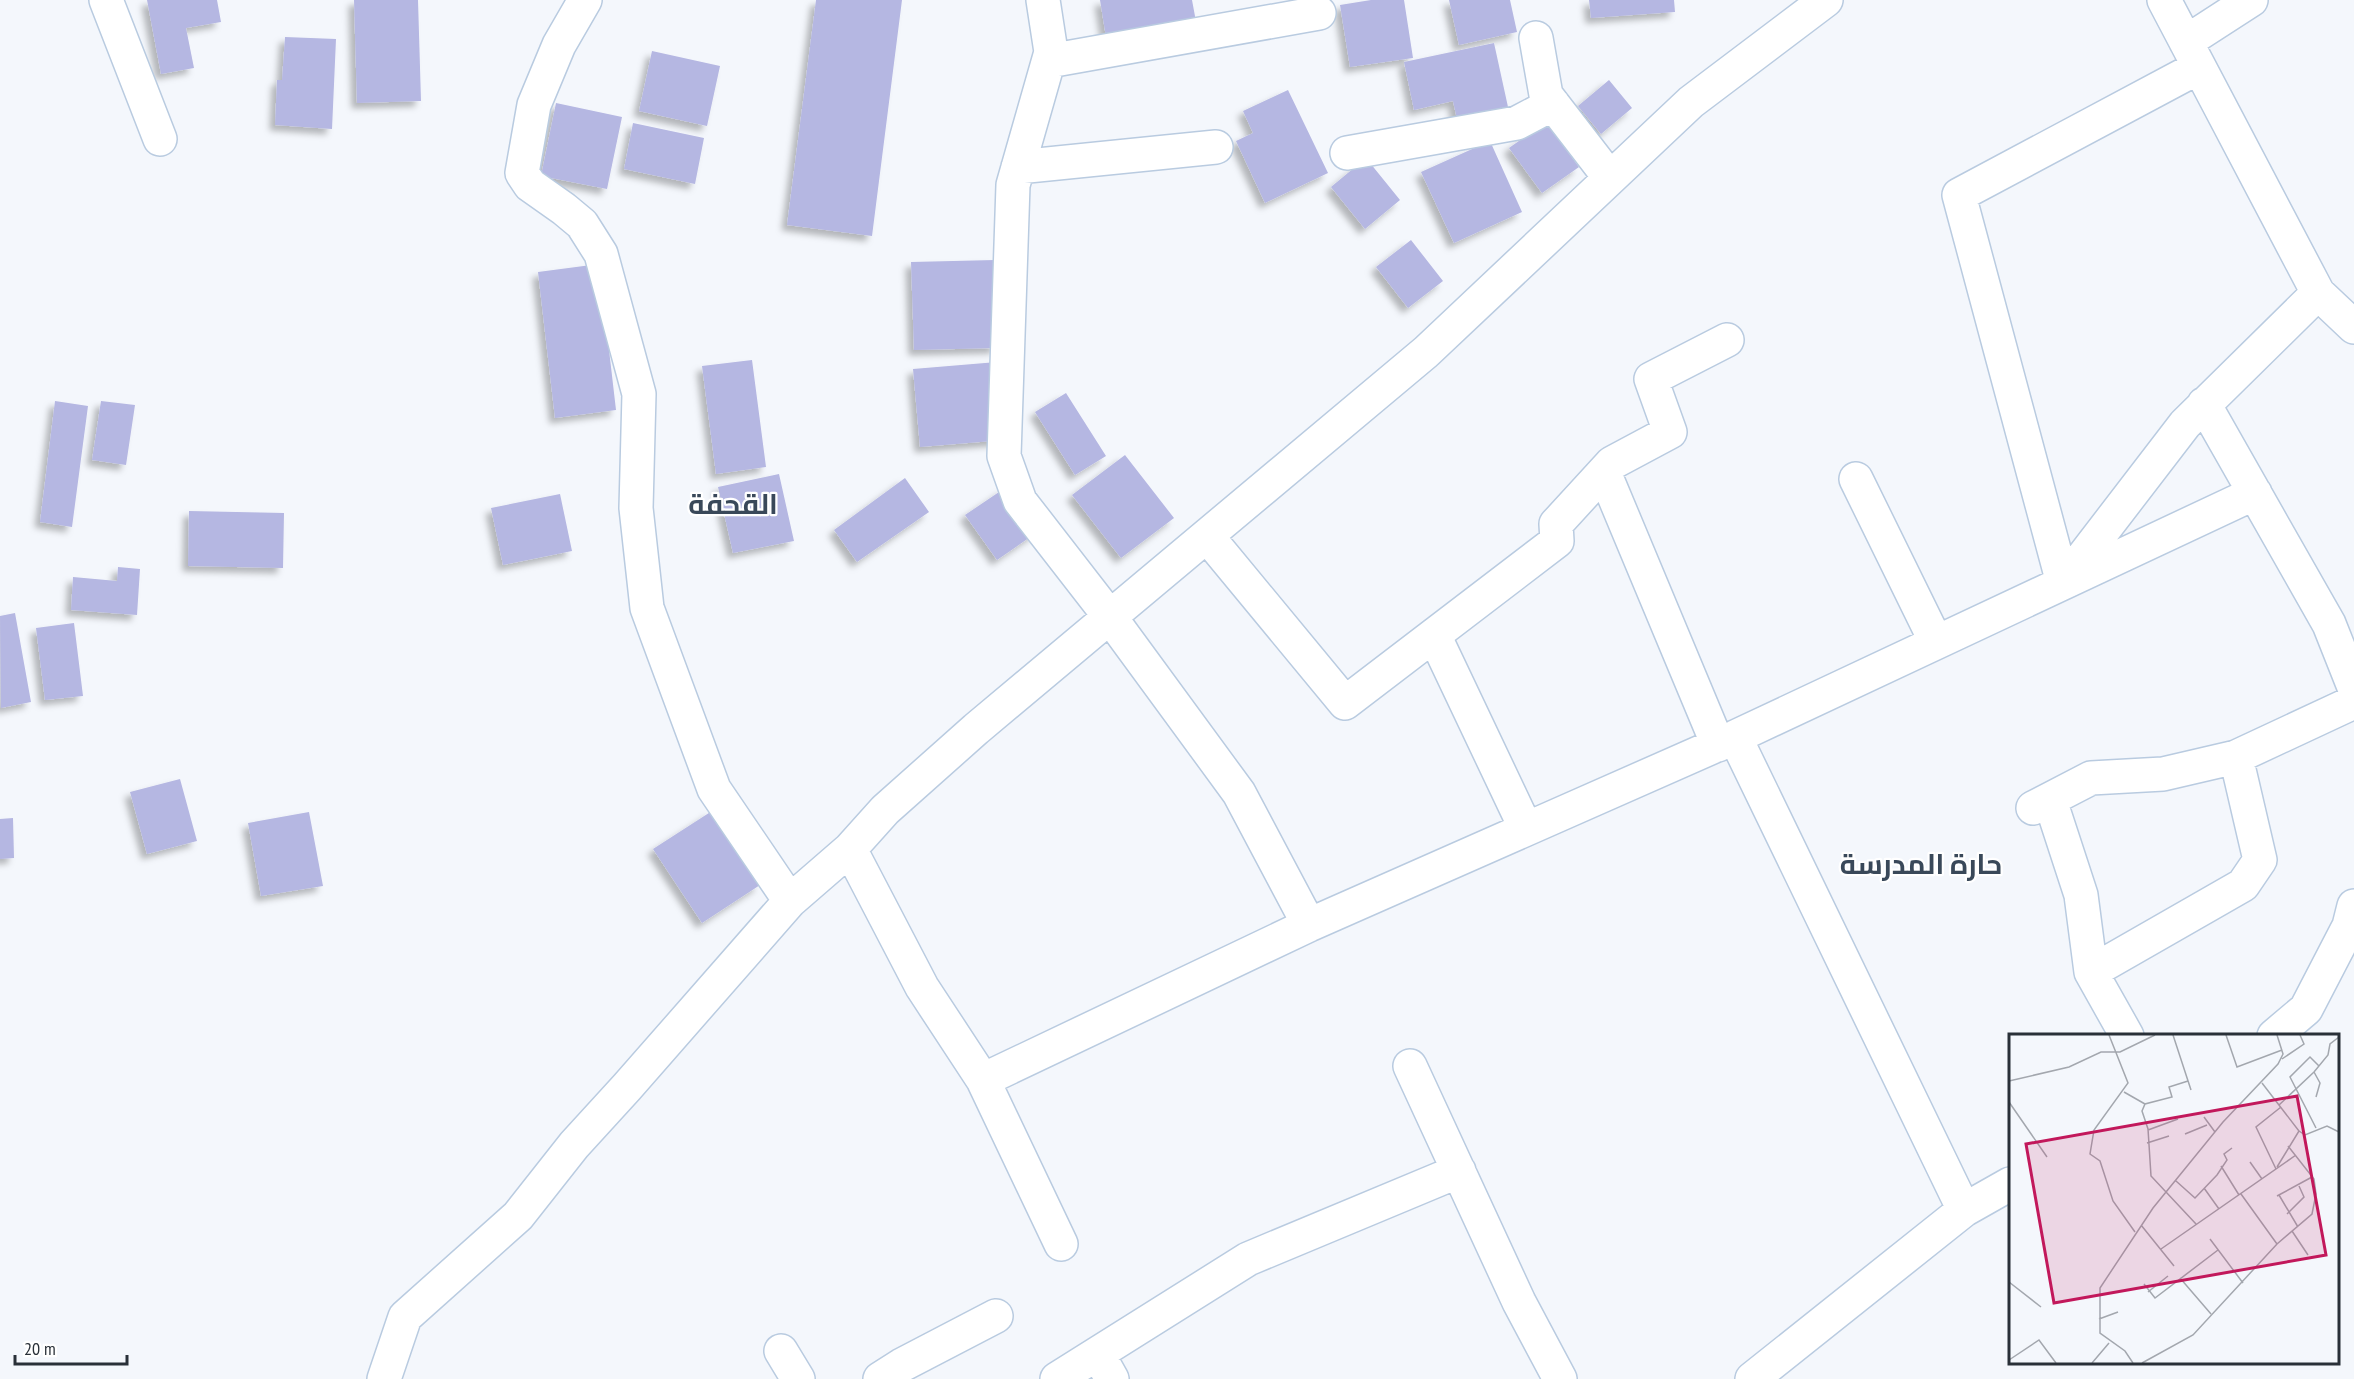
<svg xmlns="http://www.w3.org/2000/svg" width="2354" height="1379" viewBox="0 0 2354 1379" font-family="'PT Sans Narrow',Cairo,sans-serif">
  <defs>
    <filter id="shadow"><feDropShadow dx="-5.5" dy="5.5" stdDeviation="3" flood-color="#0004"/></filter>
  </defs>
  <rect width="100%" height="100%" fill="#f4f7fc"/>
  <!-- building -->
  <path fill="#b5b7e2" filter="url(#shadow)" d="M147,0H217L221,22L186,28L194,68L161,74Z
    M354,0H418L421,101L357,103Z
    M816,0H902L872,236L787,225Z
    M1100,0H1192L1197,27L1107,43Z
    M1371,0H1404L1413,58L1350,67L1340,5Z
    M1449,0H1510L1517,32L1459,45Z
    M1589,0H1674L1675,12L1591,18Z
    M285,37L336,39L332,129L275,125L277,80H282Z
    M1494,43L1508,107L1457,119L1453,101L1414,110L1404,62Z
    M652,51L720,66L707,126L639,111Z
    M1609,80L1632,108L1601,134L1578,106Z
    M1288,90L1328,173L1265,203L1236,141L1253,133L1243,111Z
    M556,103L622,117L607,189L541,176Z
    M1546,122L1579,167L1542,193L1509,148Z
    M633,123L704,138L695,184L624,169Z
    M1490,141L1522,212L1454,243L1421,172Z
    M1366,158L1400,200L1365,229L1331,187Z
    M1411,240L1443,281L1408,308L1376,267Z
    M995,260L997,348L914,350L911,262Z
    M599,264L616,410L555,418L538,272Z
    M752,360L766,467L716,474L702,366Z
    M997,362L1004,440L920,447L913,369Z
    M1066,393L1106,456L1075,475L1035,412Z
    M55,401L88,406L72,527L40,522Z
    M101,401L135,405L126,465L92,460Z
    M1125,455L1174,518L1121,558L1072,495Z
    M779,474L794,541L733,553L718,487Z
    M905,478L929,512L857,562L834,530Z
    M1005,488L1036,533L997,560L965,515Z
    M560,494L572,551L503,565L491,508Z
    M189,511L284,513L283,568L188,566Z
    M118,567L140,569L137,615L71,610L73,577L117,581Z
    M15,613L31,702L1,708L0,616Z
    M74,623L83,696L45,700L36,628Z
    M180,779L197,841L147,854L130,792Z
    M712,811L760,885L702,923L653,849Z
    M309,812L323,886L261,896L248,823Z
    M13,818L14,858L0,859V819Z"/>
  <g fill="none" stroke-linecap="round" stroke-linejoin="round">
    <defs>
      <path id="street" d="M106,0L160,139
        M585,0L559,45L534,105L522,173L530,185L564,209L582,224L601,254L639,394L636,508L647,608L714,789L790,901
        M1043,0L1051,52L1013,185L1004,456L1020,501L1110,617L1239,793L1309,925
        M1536,38L1546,95L1610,178
        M2186,42L2251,0
        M1049,61L1319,13
        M1347,153L1517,123L1553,104
        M1018,167L1216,147
        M2318,293L2354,327
        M2204,404L2329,624L2354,687
        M1604,472L1718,745
        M1856,479L1936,642
        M1207,536L1345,703L1557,541L1556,524L1612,463L1670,432L1651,379L1727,340
        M2066,579L2185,424L2318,293L2164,0
        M2063,583L1959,195L2199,67
        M1434,635L1526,829
        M1735,737L1964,1210
        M2050,800L2081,895L2091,972L2127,1036
        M2033,808L2091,778L2163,774L2236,757L2354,702
        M850,849L922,987L983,1080L1061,1244
        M2091,972L2243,885L2260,860L2236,757
        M2274,1036L2306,1009L2349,926L2354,906
        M1410,1066L1519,1302L1560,1379
        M983,1080L1309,925L1735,737L2255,493
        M781,1351L798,1379
        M1098,1354L1112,1379
        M384,1379L405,1317L518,1216L574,1145L627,1087L790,901L850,849L885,810L976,729L1426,352L1691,102L1826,0
        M880,1379L902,1365L996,1316
        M1057,1379L1248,1259L1459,1171
        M1752,1379L1964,1210L2010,1184"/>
    </defs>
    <!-- street casing -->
    <use href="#street" stroke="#b9cbe0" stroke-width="36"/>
    <!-- street -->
    <use href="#street" stroke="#fff" stroke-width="33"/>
  </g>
  <g text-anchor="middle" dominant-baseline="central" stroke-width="4.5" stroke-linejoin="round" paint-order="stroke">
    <!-- district labels -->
    <g font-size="28" font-weight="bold" fill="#394859" stroke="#fff">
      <text x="733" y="503">القحفة</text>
      <text x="1921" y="863">حارة المدرسة</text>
    </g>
  </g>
  <!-- overview -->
  <g transform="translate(2009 1034)">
    <rect width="330" height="330" fill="#f4f7fc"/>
    <path fill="none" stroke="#a3a7ae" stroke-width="1.5" d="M100,1L119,49L85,96L81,120L91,127L104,167L126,198M164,1L182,56M217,1L228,33L273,16M273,25L295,10L291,1M305,38L311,49L307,63M0,47L60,33L92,18H111L146,1M179,47L160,53L163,63L136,70L133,77L139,95L142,142L187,190M253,49L290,97L268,133M115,58L136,70M0,68L38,123M270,71L305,38L319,21L321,10L330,3M195,83L206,98M307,94L281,43L301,23L310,32M139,96L169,85M290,97L296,101L318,92L330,98M176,100L198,91M138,109L160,102M241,128L253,145M212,132L230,161M267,135L247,93L272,73M167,147L186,164L208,141L218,126L215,120L223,114M195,154L210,175M232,160L268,210M270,161L289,193M268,162L303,143M278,180L295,163L290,152M132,191L165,232M283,197L299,221M201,205L234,249M152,215L287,121M171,244L202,280M0,248L32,273M135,250L146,264L209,216M139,258L159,242M90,285L109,278M0,326L30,306L47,329M83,329L100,309M124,329L116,317L91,299V254L144,174L214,88L269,30L274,20L268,1M133,329L184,301L268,210L303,180L307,160L305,145L279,112"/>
    <path fill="#c2185b" fill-opacity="0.15" stroke="#c2185b" stroke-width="3" d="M288,62L317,221L45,269L17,110Z"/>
    <rect width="330" height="330" fill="none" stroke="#293038" stroke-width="3"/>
  </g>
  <!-- scale -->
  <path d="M15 1355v9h112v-9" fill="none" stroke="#293038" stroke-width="3"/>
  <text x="24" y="1355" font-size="18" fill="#293038" stroke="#ffffff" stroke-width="4.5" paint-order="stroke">20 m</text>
</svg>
